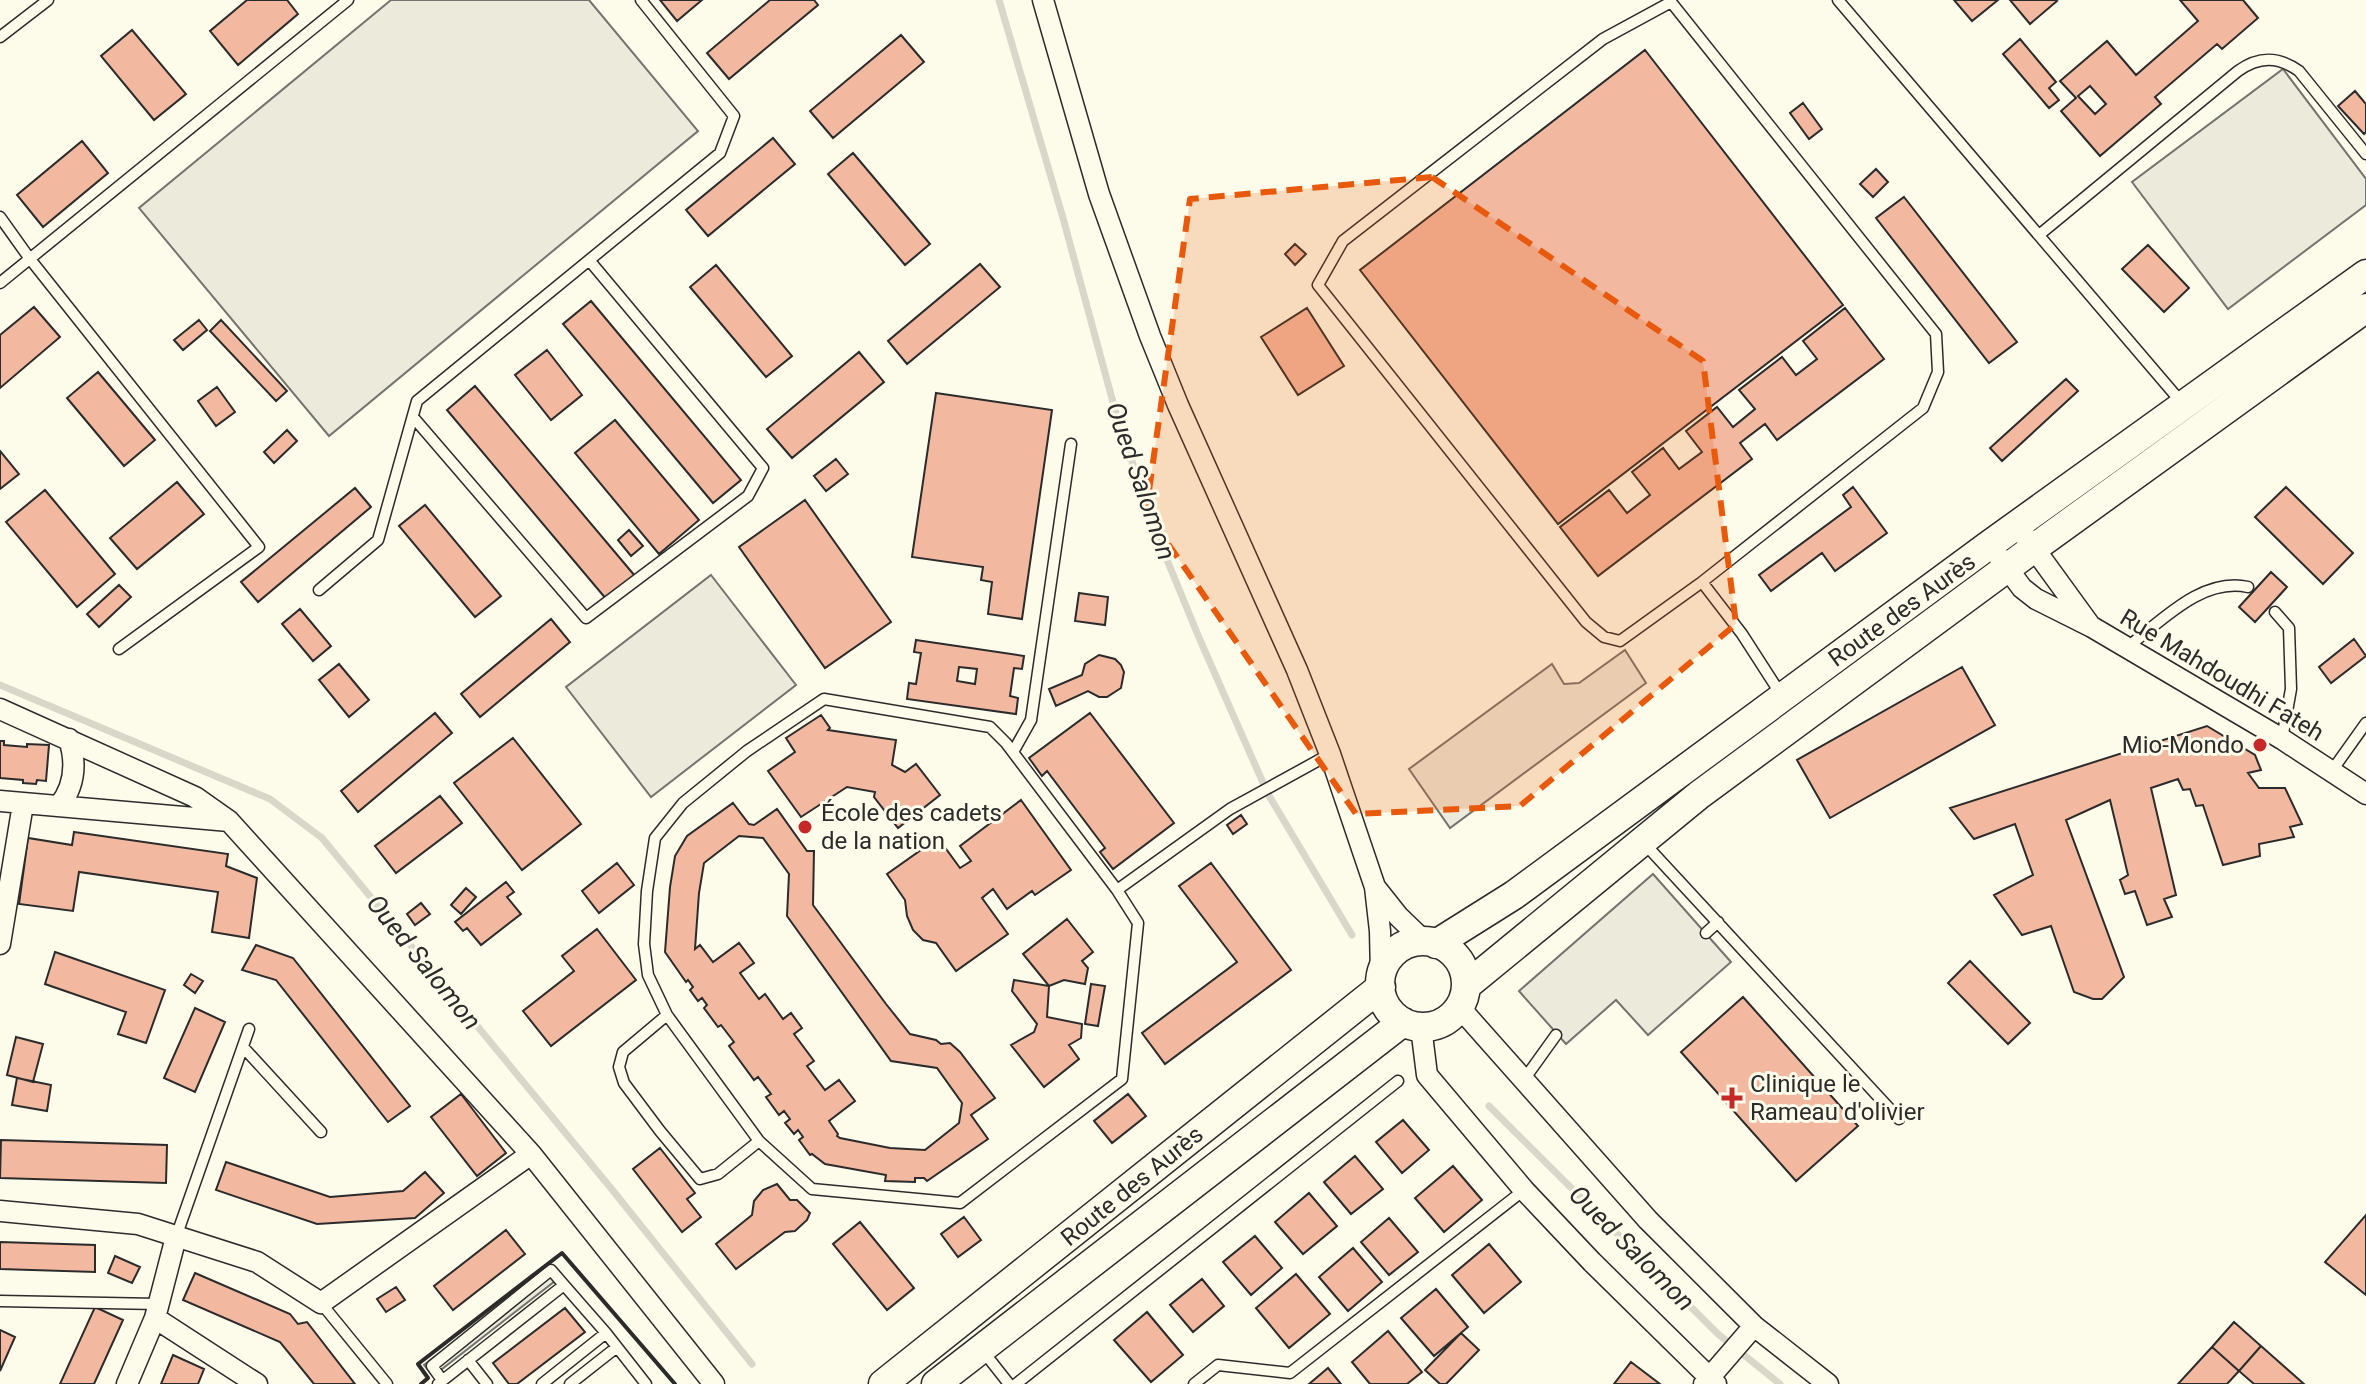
<svg xmlns="http://www.w3.org/2000/svg" width="2366" height="1384" viewBox="0 0 2366 1384" font-family="Roboto,sans-serif">
  <rect width="100%" height="100%" fill="#fdfbea"/>
  <!-- green -->
  <path fill="#ecebdb" stroke="#74746e" stroke-width="2" d="M711,575L796,685L651,797L566,687Z"/>
  <!-- parking -->
  <path fill="#eceadb" stroke="#74746e" stroke-width="2" d="M391,0H589L698,131L329,436L139,208Z
    M2283,69L2366,179V205L2228,309L2132,182Z
    M1625,650L1646,683L1450,828L1409,769L1552,664L1564,684L1579,683Z
    M1653,874L1731,962L1648,1035L1616,1000L1566,1044L1519,991Z
    M546,1270L555,1281L433,1376L424,1365Z"/>
  <g fill="none" stroke-linecap="round" stroke-linejoin="round">
    <!-- stream -->
    <path stroke="#d8d7c9" stroke-width="7" d="M999,0L1063,218L1117,417L1156,533L1200,640L1268,794L1352,935
      M0,685L270,799L322,838L610,1187L752,1364
      M1489,1106L1718,1334L1780,1384"/>
  </g>
  <!-- building -->
  <path fill="#f2b8a0" stroke="#2b2b2b" stroke-width="2" fill-rule="evenodd" d="M247,0H287L298,14L238,65L210,31Z
    M660,0H702L677,21Z
    M770,0H814L818,5L729,79L707,53Z
    M1954,0H1998L1972,21Z
    M2010,0H2055L2057,1L2030,24Z
    M2180,0H2243L2258,18L2222,49L2217,44L2155,97L2161,104L2100,156L2061,111L2076,98L2060,81L2107,41L2136,75L2198,21ZM2090,86L2106,104L2095,114L2078,96Z
    M132,30L186,94L154,120L101,56Z
    M901,35L924,62L833,138L810,111Z
    M2020,39L2056,82L2049,88L2059,100L2049,108L2003,54Z
    M1645,50L1843,305L1558,524L1360,270Z
    M2355,91L2366,104V132L2364,134L2338,106Z
    M1803,103L1822,129L1809,139L1790,113Z
    M773,138L795,164L708,236L686,210Z
    M82,141L108,173L43,227L17,195Z
    M853,153L930,244L905,265L828,174Z
    M1876,169L1888,182L1873,197L1860,184Z
    M1904,197L2017,342L1989,363L1876,218Z
    M1295,244L1306,254L1295,265L1285,254Z
    M2148,245L2189,288L2164,312L2122,269Z
    M980,264L1000,287L907,364L888,341Z
    M716,265L792,356L766,377L690,287Z
    M591,301L741,480L713,503L563,324Z
    M34,307L60,337L0,388V335Z
    M1307,308L1344,366L1298,395L1261,337Z
    M1845,308L1884,359L1777,440L1765,424L1740,443L1752,459L1598,576L1560,527L1609,490L1627,513L1650,495L1632,472L1663,448L1679,469L1702,452L1686,431L1717,407L1733,427L1755,409L1739,390L1782,357L1796,375L1817,359L1803,341Z
    M199,320L207,330L183,350L174,340Z
    M221,320L287,391L276,401L210,331Z
    M547,350L582,395L551,420L515,375Z
    M859,352L884,382L792,458L767,429Z
    M98,372L155,440L124,466L67,398Z
    M2066,379L2078,391L2002,461L1990,448Z
    M475,386L635,576L607,600L447,410Z
    M217,387L235,412L216,426L198,401Z
    M936,393L1052,410L1022,619L988,614L992,582L981,580L983,567L912,557Z
    M615,420L699,520L659,554L575,453Z
    M287,430L297,441L274,463L264,452Z
    M0,451L19,474L0,489Z
    M836,459L848,474L826,491L814,476Z
    M177,482L204,514L137,569L110,538Z
    M1853,487L1887,533L1835,571L1822,553L1771,591L1759,575L1851,507L1843,495Z
    M2286,487L2353,553L2323,584L2255,517Z
    M355,488L371,507L258,602L241,582Z
    M45,490L115,574L77,607L6,522Z
    M805,500L891,622L825,668L739,547Z
    M425,505L501,596L475,617L399,526Z
    M629,530L643,546L631,556L618,540Z
    M2271,572L2287,587L2255,622L2239,607Z
    M119,585L131,597L99,627L87,614Z
    M1079,593L1108,597L1105,625L1075,621Z
    M300,609L331,646L313,661L282,624Z
    M551,619L570,642L480,717L461,694Z
    M2354,639L2366,656L2331,683L2319,667Z
    M916,640L1024,656L1022,669L1014,668L1010,696L1018,698L1016,714L907,699L909,683L916,684L921,653L914,652ZM959,667L977,669L975,684L957,681Z
    M1099,655L1115,659L1121,665L1124,672L1121,688L1107,697H1099L1088,691L1056,706L1049,689L1082,675L1085,664Z
    M339,664L369,700L349,717L319,680Z
    M1962,667L1995,725L1830,818L1797,760Z
    M435,713L452,733L358,812L341,791Z
    M1090,713L1174,823L1113,869L1100,852L1105,848L1047,771L1042,776L1029,758Z
    M821,715L830,728L828,730L896,740L892,765L905,772L916,764L940,795L898,828L874,797L875,792L847,787L801,817L768,771L795,752L786,738Z
    M2207,726L2255,755L2261,770L2248,773L2259,788H2285L2302,824L2290,827L2294,837L2259,844L2260,856L2223,865L2203,805L2196,806L2190,789L2183,790L2178,779L2151,788L2176,895L2164,899L2172,917L2147,925L2135,891L2125,894L2120,880L2128,875L2110,800L2066,820L2124,977L2102,999H2093L2074,992L2051,926L2022,935L1994,895L2033,875L2015,824L1974,839L1950,808Z
    M513,738L581,824L522,870L454,783Z
    M0,741H4V745L27,747V744L49,745L46,781L37,780L36,784L23,783V780L0,778Z
    M440,796L462,823L396,873L375,846Z
    M1021,800L1071,870L1035,895L1032,891L1007,909L993,889L982,898L1008,934L956,971L936,943L923,940L913,930L907,916L905,900L887,874L938,838L960,868L971,861L960,846Z
    M733,803L749,824L754,825L777,809L807,851H814L813,905L886,1004L910,1034L936,1040L941,1044L950,1043L960,1052L995,1098L971,1115L988,1139L927,1181L924,1178H915V1182L885,1181L886,1175L825,1164L812,1154L810,1155L799,1140L803,1137L798,1130L794,1134L785,1123L790,1119L784,1111L779,1115L766,1097L771,1094L758,1077L754,1080L729,1046L734,1042L721,1025L718,1027L704,1008L707,1005L702,998L698,1001L690,990L693,987L688,980L686,982L665,952L670,887L675,856L687,836ZM739,836L763,838L789,874L787,916L891,1061L937,1068L962,1103L959,1123L925,1150L890,1148L840,1138L837,1136L838,1134L829,1121L855,1101L839,1080L825,1090L807,1066L814,1061L794,1034L802,1028L791,1013L783,1019L765,994L759,999L740,973L754,963L739,943L713,962L700,945L695,949L699,893L704,863Z
    M1241,815L1247,824L1233,834L1227,825Z
    M74,832L228,854L226,866L257,878L249,938L212,932L218,892L79,872L73,911L19,904L28,838L72,845Z
    M617,863L634,885L599,913L582,891Z
    M1211,863L1291,970L1165,1064L1142,1033L1237,962L1179,886Z
    M506,882L514,892L507,897L521,914L481,945L467,928L463,931L455,922Z
    M466,888L476,897L461,914L451,905Z
    M421,903L430,914L415,925L407,914Z
    M1067,919L1093,952L1082,961L1088,968L1085,984L1064,980L1049,986L1023,954Z
    M597,929L636,980L551,1046L523,1011L574,971L562,956Z
    M256,945L293,958L410,1106L388,1122L276,980L242,970Z
    M55,952L165,990L146,1043L118,1034L126,1012L45,984Z
    M1970,961L2030,1023L2008,1044L1948,983Z
    M191,974L203,981L195,993L184,985Z
    M1014,980L1049,986L1047,1017L1082,1024L1081,1038L1069,1045L1079,1059L1044,1087L1011,1045L1034,1032L1037,1024L1012,991Z
    M1091,984L1105,986L1098,1026L1085,1024Z
    M1743,997L1858,1126L1796,1181L1681,1052Z
    M195,1008L225,1022L195,1092L164,1078Z
    M16,1037L43,1044L33,1082L7,1075Z
    M17,1078L51,1085L47,1111L12,1105Z
    M461,1094L506,1153L477,1176L431,1117Z
    M1128,1094L1146,1116L1112,1143L1094,1121Z
    M1403,1120L1429,1150L1402,1173L1376,1142Z
    M1,1140L167,1145L166,1183L0,1178Z
    M660,1148L695,1193L687,1199L701,1217L682,1232L633,1169Z
    M1355,1156L1383,1189L1351,1214L1324,1182Z
    M226,1162L330,1197L403,1191L425,1172L444,1193L415,1218L317,1224L216,1190Z
    M1453,1166L1482,1200L1444,1232L1415,1198Z
    M777,1184L790,1200H797L810,1213L807,1220L795,1231L785,1232L736,1269L716,1244L752,1215L754,1201L763,1190Z
    M1309,1193L1337,1226L1303,1254L1275,1222Z
    M2366,1215V1295L2325,1262Z
    M964,1217L981,1240L958,1257L941,1234Z
    M1389,1218L1418,1252L1389,1275L1361,1242Z
    M860,1222L914,1288L887,1310L833,1244Z
    M506,1230L525,1254L453,1310L434,1286Z
    M1255,1236L1282,1268L1251,1295L1223,1262Z
    M0,1242L95,1245V1272L0,1269Z
    M1489,1244L1521,1282L1484,1313L1452,1275Z
    M1353,1248L1382,1282L1348,1311L1319,1277Z
    M115,1256L140,1267L132,1283L108,1273Z
    M195,1273L290,1314L298,1324L307,1322L355,1384H314L280,1342L183,1300Z
    M1296,1274L1330,1314L1289,1348L1256,1308Z
    M1202,1279L1224,1306L1193,1332L1170,1305Z
    M396,1287L405,1300L386,1312L377,1299Z
    M1436,1289L1468,1327L1434,1356L1401,1318Z
    M95,1307L123,1320L94,1384H60Z
    M565,1308L585,1332L517,1384H509L493,1363Z
    M1147,1312L1183,1355L1151,1382L1114,1340Z
    M2234,1322L2261,1346L2239,1371L2212,1347Z
    M0,1330L15,1337L0,1371Z
    M1388,1331L1422,1372L1407,1384H1370L1352,1362Z
    M1461,1333L1479,1350L1446,1384H1440L1425,1370Z
    M2261,1346L2304,1384H2254L2239,1371Z
    M2212,1347L2239,1371L2227,1384H2178Z
    M173,1355L204,1369L198,1384H161Z
    M1631,1362L1660,1384H1614Z
    M1328,1368L1341,1384H1309Z"/>
  <g fill="none" stroke-linecap="round" stroke-linejoin="round">
    <defs>
      <path id="lane" d="M1838,0L2182,403
        M1671,2L1936,334L1938,372L1923,408L1702,582L1620,641L1604,637L1586,622L1318,285L1343,241L1603,39Z
        M0,37L48,0
        M0,217L30,259L259,547L119,649
        M2039,235L2238,71C2259,56 2278,56 2299,71L2366,154
        M0,283L348,0
        M413,417L586,618L748,496L763,468L589,260
        M1702,582L1742,634L1782,696
        M319,590L378,540L417,401L720,153L734,116L641,0
        M2275,612L2289,628L2291,689L2282,739
        M2126,648C2161,622 2201,577 2248,587
        M824,699L990,727L1006,743L1117,890L1138,923L1122,1079L960,1203L812,1189L759,1141L667,1015L648,975L644,944L647,891L655,838L683,803L747,751Z
        M1013,752L1031,720L1071,444
        M2331,772L2366,723
        M1644,843L1899,1119
        M1117,890L1230,809L1330,754
        M1706,933L1718,922
        M667,1015L623,1052L619,1067L624,1083L660,1131L700,1179L718,1174L759,1141
        M243,1047L321,1132
        M1523,1081L1556,1035
        M176,1237L249,1029
        M564,1285L606,1333
        M0,1301L158,1304
        M321,1303L387,1384
        M983,1351L1009,1384
        M468,1360L487,1384
        M438,1384L564,1285L551,1270L432,1366L442,1380
        M542,1384L606,1333L646,1384
        M570,1384L617,1347
        M1016,1384L1398,1081
        M1194,1384L1218,1365L1290,1373L1524,1190"/>
      <path id="street" d="M1043,0L1099,194L1150,336L1178,405L1297,670L1330,754L1375,887L1380,931L1381,975
        M2017,525L2089,624
        M1999,557L2022,588L2036,599L2092,627L2282,739L2366,794
        M0,709L195,797L229,821L531,1154L714,1384
        M0,801L229,821
        M59,806C75,786 77,764 69,739
        M1375,887L1398,916L1425,942
        M0,944L23,804
        M1460,1008L1648,1220L1754,1326L1828,1384
        M1421,1027L1427,1075L1524,1190L1592,1262L1716,1384
        M0,1211L138,1224L257,1262L321,1303L531,1154
        M155,1318L257,1384
        M127,1384L155,1318L176,1237
        M1704,1384L1754,1326"/>
      <path id="secondary" d="M1380 984a43 43 0 1 1 86 0a43 43 0 1 1-86 0Z
        M1436,944L1514,895L1989,545L2366,274
        M1466,986L1699,795L2034,548L2366,308
        M883,1384L1381,987
        M936,1384L1403,1022"/>
    </defs>
    <!-- lane casing -->
    <use href="#lane" stroke="#2b2b2b" stroke-width="13"/>
    <!-- street casing -->
    <use href="#street" stroke="#2b2b2b" stroke-width="23"/>
    <!-- secondary casing -->
    <use href="#secondary" stroke="#2b2b2b" stroke-width="31"/>
    <!-- lane -->
    <use href="#lane" stroke="#fdfbea" stroke-width="10"/>
    <!-- street -->
    <use href="#street" stroke="#fdfbea" stroke-width="20"/>
    <!-- secondary -->
    <use href="#secondary" stroke="#fdfbea" stroke-width="28"/>
    <!-- wall -->
    <path stroke="#2b2b2b" stroke-width="4" d="M421,1384L428,1378L418,1364L562,1253L675,1384"/>
  </g>
  <!-- marked area -->
  <path fill="#e8590c" fill-opacity="0.2" stroke="#e8590c" stroke-width="6" stroke-dasharray="16 10" stroke-linejoin="round" d="M1432,177L1703,361L1736,624L1520,806L1356,814L1146,512L1190,199Z"/>
  <!-- markers -->
  <g fill="#c62828" stroke="#fdfbea" stroke-width="3">
    <circle cx="2260" cy="745" r="8"/>
    <circle cx="805" cy="827" r="8"/>
    <path d="M1728 1086h8v8h8v8h-8v8h-8v-8h-8v-8h8z"/>
  </g>
  <g text-anchor="middle" dominant-baseline="central" stroke-width="6" stroke-linejoin="round" paint-order="stroke">
    <!-- street labels -->
    <g font-size="24" fill="#2b2b2b" stroke="#fdfbea">
      <text transform="translate(1902 610) rotate(-36)">Route des Aurès</text>
      <text transform="translate(2222 675) rotate(31)">Rue Mahdoudhi Fateh</text>
      <text transform="translate(1132 1186) rotate(-39)">Route des Aurès</text>
    </g>
    <!-- poi labels -->
    <g font-size="24" fill="#2b2b2b" stroke="#fdfbea" text-anchor="start">
      <text x="2244" y="745" text-anchor="end">Mio-Mondo</text>
      <text x="821" y="813">École des cadets<tspan x="821" dy="28">de la nation</tspan></text>
      <text x="1750" y="1084">Clinique le<tspan x="1750" dy="28">Rameau d'olivier</tspan></text>
    </g>
    <!-- water labels -->
    <g font-size="26" font-style="italic" fill="#2b2b2b" stroke="#fdfbea">
      <text transform="translate(1141 481) rotate(71)">Oued Salomon</text>
      <text transform="translate(424 962) rotate(51)">Oued Salomon</text>
      <text transform="translate(1632 1248) rotate(45)">Oued Salomon</text>
    </g>
  </g>
</svg>
